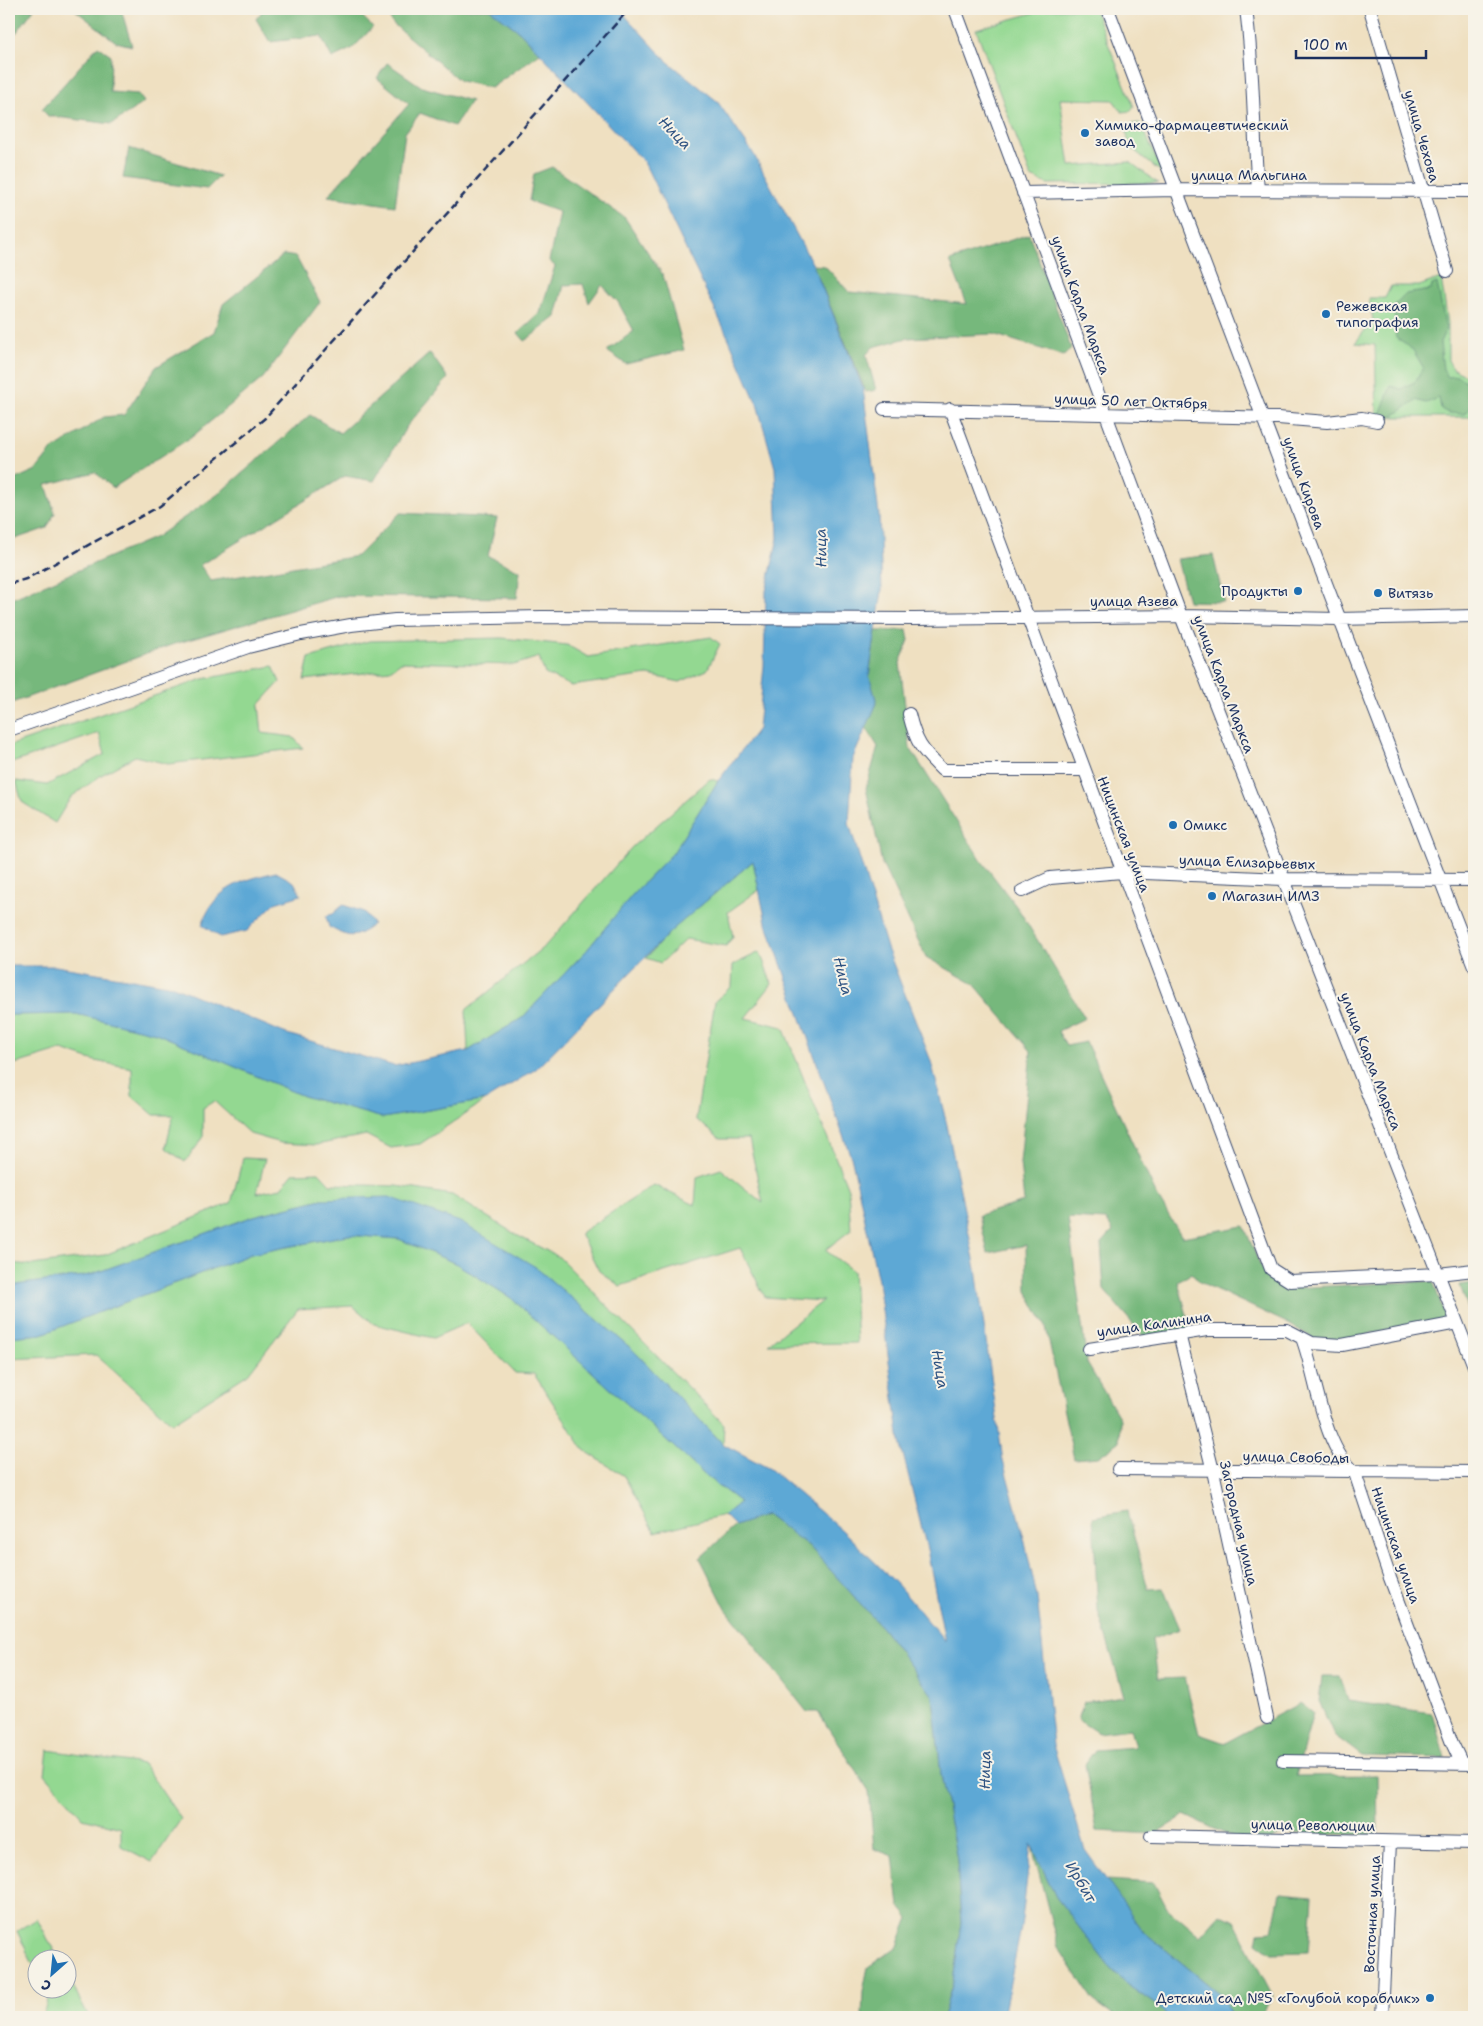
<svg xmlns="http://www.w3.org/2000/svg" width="1483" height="2026" viewBox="0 0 1483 2026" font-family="'Shantell Sans',sans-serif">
  <rect width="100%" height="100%" fill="#f7f3e8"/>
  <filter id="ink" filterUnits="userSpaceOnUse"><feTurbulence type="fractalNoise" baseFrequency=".02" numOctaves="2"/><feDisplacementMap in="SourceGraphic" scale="10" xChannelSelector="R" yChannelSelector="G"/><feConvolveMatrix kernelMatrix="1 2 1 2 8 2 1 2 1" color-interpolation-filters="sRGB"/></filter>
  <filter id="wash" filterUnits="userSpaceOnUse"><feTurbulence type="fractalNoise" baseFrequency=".0096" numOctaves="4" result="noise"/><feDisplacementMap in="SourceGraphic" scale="20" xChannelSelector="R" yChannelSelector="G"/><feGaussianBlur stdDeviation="1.12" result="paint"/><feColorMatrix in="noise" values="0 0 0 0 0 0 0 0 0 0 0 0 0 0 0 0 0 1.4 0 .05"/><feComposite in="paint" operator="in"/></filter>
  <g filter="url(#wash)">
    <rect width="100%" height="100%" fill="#efe0c1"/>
    <!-- green -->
    <path fill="#93d891" stroke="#578478" d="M1047,9H1094L1134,107L1131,111L1122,112L1113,100L1060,99L1070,166L1130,162L1158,183L1047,184L1031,177L976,29Z
      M1139,123L1142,125L1162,173L1129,146L1126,129L1131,124Z
      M1441,278L1448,323V360L1453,369L1467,376L1474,394L1471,417H1377L1375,345L1355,343L1373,320L1369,298H1385L1391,286H1419Z
      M711,637L720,644L707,670L680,682L648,675L571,686L545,674L539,657L514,665L401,662L390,670L304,680L309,658L369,641L502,638L567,645L588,657Z
      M273,666L280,682L259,705L262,733L293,737L303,748L168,764L135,756L103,774L71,797L55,823L22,802L16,781L47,785L105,754L99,733L9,764V746L203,679Z
      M710,779L718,781L673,853L633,894L587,950L522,1018L468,1051L466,1010L546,945L632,847Z
      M753,861L759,890L728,912L733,937L726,946L686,939L661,963L646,958L671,931Z
      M760,952L772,984L745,1018L783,1027L848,1189L851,1230L825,1250L853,1271L857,1343L768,1344L823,1301L765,1297L740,1248L620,1286L599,1271L580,1233L654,1185L695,1205L697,1177L721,1169L763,1203L749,1139H720L696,1119L715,1001L732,986L733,965Z
      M76,1014L156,1033L303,1096L383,1118L486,1100L420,1144L391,1148L366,1135L316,1145L281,1143L250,1134L214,1101L203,1108V1138L185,1162L166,1148L173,1115H154L132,1096V1068L95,1061L62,1050L9,1066V1015Z
      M243,1158L265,1159L257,1193L281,1188L293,1173L319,1172L330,1184L397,1186L452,1195L520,1237L559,1257L724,1424L723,1444L633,1350L534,1266L322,1199L254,1216L90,1275L9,1286V1263L32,1265L105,1255L231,1203Z
      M348,1235L399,1239L457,1264L511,1298L707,1477L740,1502L724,1515L655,1532L624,1476L584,1450L534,1374L515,1373L467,1323L433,1338L374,1324L353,1306L298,1309L248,1374L172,1423L96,1355L9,1359V1337L42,1334L251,1254Z
      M48,1750L143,1764L181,1819L152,1862L121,1846V1828L83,1818L45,1774Z
      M37,1919L58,1958H38L37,1973L17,1931Z
      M68,1976L89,2017H42L49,1996L45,1989L68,1988Z"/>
    <!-- forest -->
    <path fill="#76b87b" stroke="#48746c" d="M9,9H34L16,33L9,35Z
      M74,9H121L132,46L116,42Z
      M264,9H355L373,27L353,48L332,58L321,36L270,42L256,19Z
      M388,9H490L520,32L540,53L491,88L460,81L391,22Z
      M98,46L111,55L110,92L138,94L144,102L112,124L48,116L42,109Z
      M387,63L422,87L471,101L454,126L420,113L405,133L395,206L328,196L409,104L377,78Z
      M129,148L220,176L207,189L123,178Z
      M552,167L625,218L663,275L684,350L626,364L607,351L634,331L618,302L602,285L589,303L583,284L564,285L556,317L525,341L518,333L540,313L555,266L549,261L559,212L529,201L534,174Z
      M1029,234L1071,348L1064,356L993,334L907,338L873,347L866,355L876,390L866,392L813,265L825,266L849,292L967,304L950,261Z
      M284,255L296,257L320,302L263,378L193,436L113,488L95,472L46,485L55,513L47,528L9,541V482L36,470L52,450L104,417L124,415L156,367L214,332L223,304Z
      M1437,283L1446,329L1440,342L1443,370L1448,377L1457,376L1468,382L1472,405L1464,414L1448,413L1441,409L1439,398L1426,403L1416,400L1389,419L1379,417L1391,386L1401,389L1416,381L1423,367L1413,350L1396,338L1394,306L1406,294L1431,290L1432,285Z
      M430,353L448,378L407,426L374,481L345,476L200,565L211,581L357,556L400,513L497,518L488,556L520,571L517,598L339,596L171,645L9,704V600L156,537L217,495L310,415L340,433Z
      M1213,555L1224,602L1188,601L1177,559Z
      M907,630L909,640L900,663L910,748L981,860L1019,910L1085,1018L1058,1031L1066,1046L1086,1042L1157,1196L1182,1237L1244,1226L1262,1270L1289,1288L1433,1281L1446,1319L1341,1340L1315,1339L1287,1323L1200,1282L1192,1273L1178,1282L1191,1330L1144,1337L1104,1290L1101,1244L1113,1231L1106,1220L1068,1218L1087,1363L1120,1419L1119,1442L1098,1457L1074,1459L1046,1327L1027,1291L1026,1245L988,1253L979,1215L1024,1202L1020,1163L1031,1051L974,984L926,957L882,864L866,788L878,747L866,727L877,703L869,676L876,631Z
      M1474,1283V1327L1460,1285Z
      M1127,1511L1148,1589L1163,1588L1180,1629L1152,1639L1158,1679L1185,1678L1199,1734L1225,1743L1300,1703L1313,1713L1296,1776L1377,1775L1378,1835L1285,1833L1255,1848L1185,1815L1155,1834L1097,1831L1085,1764L1095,1750L1135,1747L1130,1729L1098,1733L1078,1720L1084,1702L1124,1696L1098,1611L1093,1517Z
      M766,1515L809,1546L883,1629L933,1696L941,1774L957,1860L961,1922L953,1982L943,2017H862L863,1991L868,1967L898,1946L909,1918L899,1906L893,1856L874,1849L869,1791L818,1712H807L726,1609L700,1558L735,1526Z
      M1322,1676H1340L1348,1701L1432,1713L1445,1758L1362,1756L1334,1735L1319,1701Z
      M1031,1843L1056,1897L1108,1965L1126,1984L1162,2009L1168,2017H1116L1093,2000L1058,1947Z
      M1106,1880L1154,1883L1167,1908L1200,1936L1220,1914L1234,1921L1273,1996L1260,2017H1233L1221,1995L1144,1932Z
      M1280,1893L1312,1896L1308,1952L1272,1953L1257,1942L1259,1932L1272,1931Z"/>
    <!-- water -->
    <path fill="#5da8d5" stroke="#3c6c9a" d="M490,9H619L667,61L717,101L753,153L813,265L863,388L879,515L882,591L869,675L877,703L853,758L849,823L887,948L931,1061L947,1125L976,1269L1003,1461L1024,1538L1037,1597L1053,1745L1085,1850L1144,1932L1221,1995L1233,2017H1168L1162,2009L1126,1984L1108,1965L1056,1897L1031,1844L1021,1928L1003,2017H943L953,1982L961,1922L957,1860L941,1774L933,1696L883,1629L809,1546L766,1515L735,1526L724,1515L740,1502L707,1477L511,1298L457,1264L399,1239L348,1235L251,1254L42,1334L9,1337V1286L90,1275L254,1216L322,1199L389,1197L460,1222L534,1266L633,1350L723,1444L770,1469L843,1531L896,1583L945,1641L927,1549L900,1442L878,1281L852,1160L766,922L753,861L671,931L536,1069L486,1100L383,1118L303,1096L156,1033L76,1014L9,1015V966H56L173,986L284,1033L394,1066L468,1051L522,1018L587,950L633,894L673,853L718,781L758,729L764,666L766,591L778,538L775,468L757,404L728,337L644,162L520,32Z
      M276,872L294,882L301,895L275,903L247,931L220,937L202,925C215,887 240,881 276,872Z
      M343,905L364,912L373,924C355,940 349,938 329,927L326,916L333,914Z"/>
  </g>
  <g filter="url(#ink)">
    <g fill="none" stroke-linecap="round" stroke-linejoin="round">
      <defs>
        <path id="minor" d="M955,9L1181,616L1474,1366
          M1108,9C1229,329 1349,648 1474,966
          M1246,9C1254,69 1253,129 1258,190
          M1370,9L1447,271
          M1023,193L1176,190L1474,191
          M884,409L1278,418L1327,422L1362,418L1377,421
          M950,409C1056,696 1166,982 1271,1269L1290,1281L1438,1274L1474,1270
          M909,714C916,743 921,749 942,770H1083
          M9,730L248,647L301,634L351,625L395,620L542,617L914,619L1181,616L1338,619L1474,616
          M1022,891L1050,878L1122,872L1284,879L1474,880
          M1179,1334L1213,1471L1267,1718
          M1302,1338C1317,1377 1322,1446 1355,1473L1390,1578L1452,1743L1462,1764
          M1089,1349L1207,1330H1287L1312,1343L1342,1345L1457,1323
          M1118,1469L1474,1472
          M1283,1761L1474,1764
          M1151,1836L1474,1843
          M1382,2017L1390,1842"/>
      </defs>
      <!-- minor casing -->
      <use href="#minor" stroke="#3b4a6d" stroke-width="14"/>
      <!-- minor -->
      <use href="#minor" stroke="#fff" stroke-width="12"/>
      <!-- rail -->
      <path stroke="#1b2f5e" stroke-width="2.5" stroke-dasharray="8 4" stroke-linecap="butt" d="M9,584L26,579L160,506L265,418L629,9"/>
    </g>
  </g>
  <!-- markers -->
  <g fill="#1f6fb2" stroke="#f7f3e8" stroke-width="2">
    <circle cx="1085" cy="133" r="5"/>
    <circle cx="1326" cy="314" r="5"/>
    <circle cx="1298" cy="591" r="5"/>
    <circle cx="1378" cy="593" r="5"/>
    <circle cx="1173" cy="825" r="5"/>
    <circle cx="1212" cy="896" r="5"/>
    <circle cx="1430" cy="1998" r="5"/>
  </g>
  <g text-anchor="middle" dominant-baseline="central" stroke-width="4" stroke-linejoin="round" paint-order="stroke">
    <!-- poi labels -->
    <g font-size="14" fill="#1b2f5e" stroke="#f7f3e8" text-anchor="start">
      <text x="1095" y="125">Химико-фармацевтический<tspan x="1095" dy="16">завод</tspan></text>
      <text x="1336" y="306">Режевская<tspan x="1336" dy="16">типография</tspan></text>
      <text x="1288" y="591" text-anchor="end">Продукты</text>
      <text x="1388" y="593">Витязь</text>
      <text x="1183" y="825">Омикс</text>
      <text x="1222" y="896">Магазин ИМЗ</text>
      <text x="1420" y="1998" text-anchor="end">Детский сад №5 «Голубой кораблик»</text>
    </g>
    <!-- street labels -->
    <g font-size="14" fill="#1b2f5e" stroke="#f7f3e8">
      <text transform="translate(1422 136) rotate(74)">улица Чехова</text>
      <text x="1249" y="175">улица Мальгина</text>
      <text transform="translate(1081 305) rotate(70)">улица Карла Маркса</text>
      <text transform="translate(1131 401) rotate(2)">улица 50 лет Октября</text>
      <text transform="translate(1304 483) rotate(70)">улица Кирова</text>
      <text x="1134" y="601">улица Азева</text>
      <text transform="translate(1224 684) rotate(69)">улица Карла Маркса</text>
      <text transform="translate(1124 834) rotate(69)">Ницинская улица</text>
      <text transform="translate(1247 862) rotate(2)">улица Елизарьевых</text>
      <text transform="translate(1371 1061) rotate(69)">улица Карла Маркса</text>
      <text transform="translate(1154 1324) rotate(-8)">улица Калинина</text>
      <text transform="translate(1296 1457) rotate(1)">улица Свободы</text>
      <text transform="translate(1239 1523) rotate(77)">Загородная улица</text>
      <text transform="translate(1396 1545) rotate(71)">Ницинская улица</text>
      <text transform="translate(1313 1825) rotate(1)">улица Революции</text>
      <text transform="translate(1372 1914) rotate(-87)">Восточная улица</text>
    </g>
    <!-- water labels -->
    <g font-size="15" font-style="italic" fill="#2f5382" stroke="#f7f3e8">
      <text transform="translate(675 133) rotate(46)">Ница</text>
      <text transform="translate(821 548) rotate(-91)">Ница</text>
      <text transform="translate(843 976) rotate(76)">Ница</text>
      <text transform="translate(940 1369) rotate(80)">Ница</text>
      <text transform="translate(985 1770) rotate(-89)">Ница</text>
      <text transform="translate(1081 1882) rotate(59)">Ирбит</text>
    </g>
  </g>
  <!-- margin -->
  <rect width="1483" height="2026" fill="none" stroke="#f7f3e8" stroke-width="30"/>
  <!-- north arrow -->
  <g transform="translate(52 1974) rotate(207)"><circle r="24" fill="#f7f3e8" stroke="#9fa5b1"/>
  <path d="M0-4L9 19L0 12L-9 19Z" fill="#1f6fb2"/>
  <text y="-8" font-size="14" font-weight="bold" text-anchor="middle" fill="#1b2f5e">С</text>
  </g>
  <!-- scale -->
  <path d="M1296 50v8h130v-8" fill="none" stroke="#1b2f5e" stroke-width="2.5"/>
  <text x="1303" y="50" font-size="15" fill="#1b2f5e" stroke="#f7f3e8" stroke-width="4" paint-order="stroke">100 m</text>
</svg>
